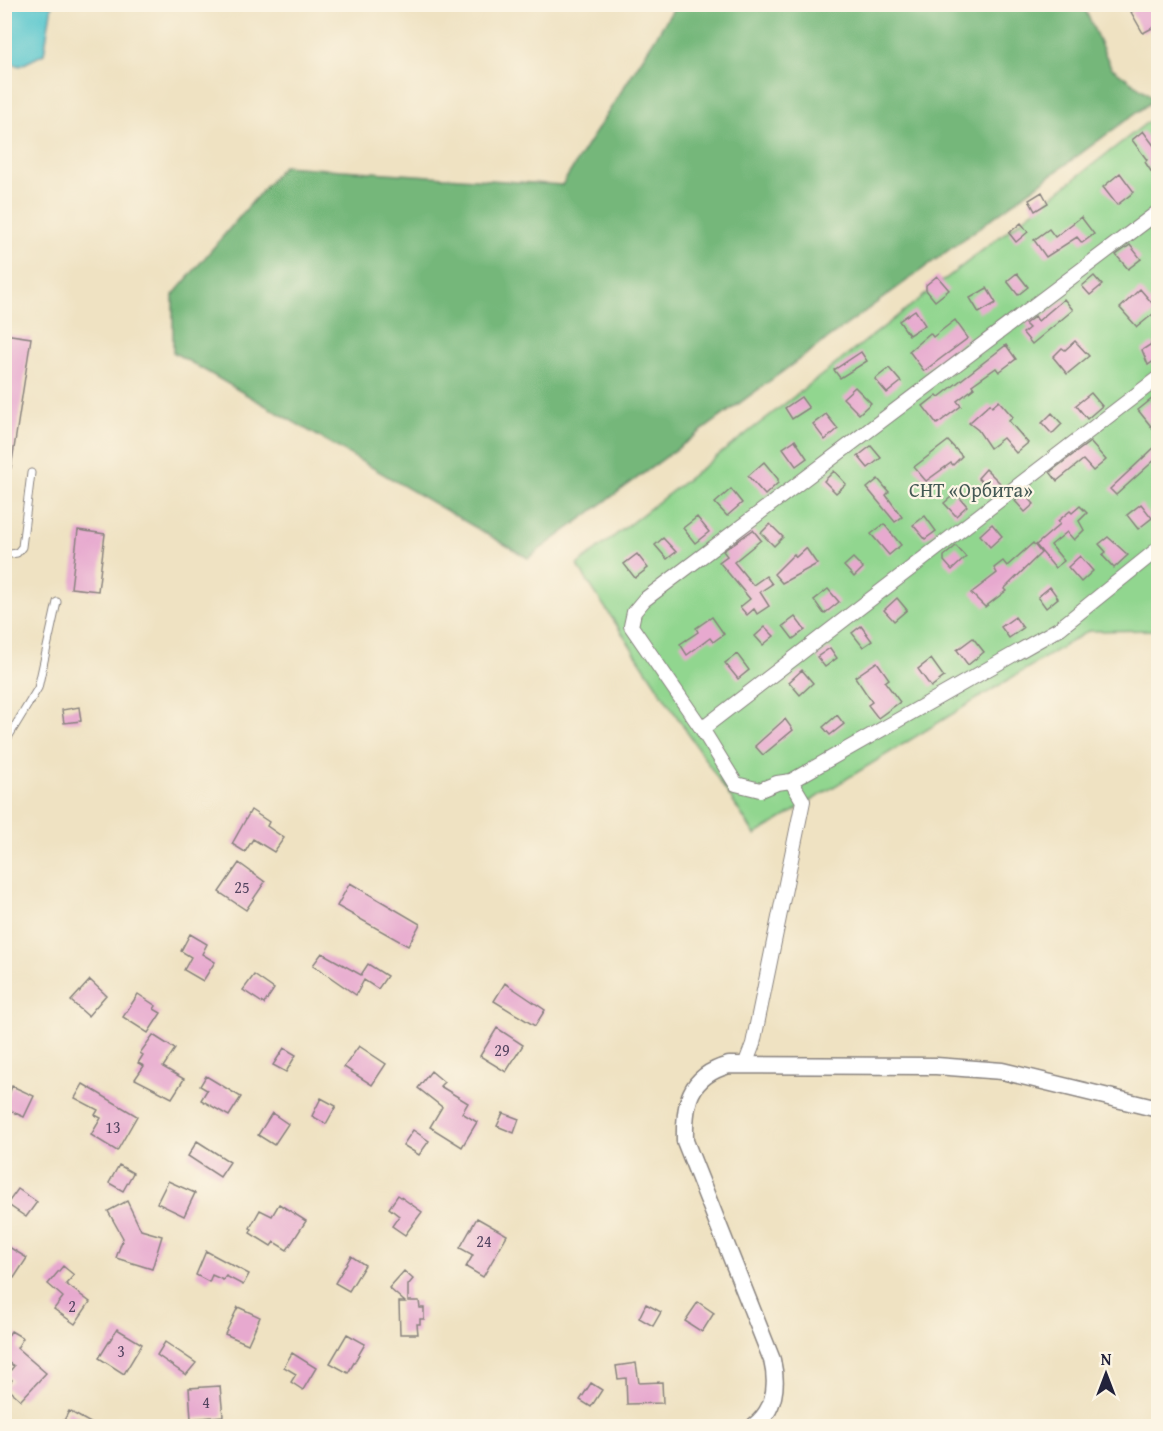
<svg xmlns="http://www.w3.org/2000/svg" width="1163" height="1431" viewBox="0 0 1163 1431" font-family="'Gentium Book Plus',serif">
  <rect width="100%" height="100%" fill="#fcf5e5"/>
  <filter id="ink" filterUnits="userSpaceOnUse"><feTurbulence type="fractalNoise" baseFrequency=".0167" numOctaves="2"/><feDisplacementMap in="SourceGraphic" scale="12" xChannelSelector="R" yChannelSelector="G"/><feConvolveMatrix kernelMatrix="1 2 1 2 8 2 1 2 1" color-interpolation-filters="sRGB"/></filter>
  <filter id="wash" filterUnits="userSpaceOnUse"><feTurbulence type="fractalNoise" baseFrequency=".008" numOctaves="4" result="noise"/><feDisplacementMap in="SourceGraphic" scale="24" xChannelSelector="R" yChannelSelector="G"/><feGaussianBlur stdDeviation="1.35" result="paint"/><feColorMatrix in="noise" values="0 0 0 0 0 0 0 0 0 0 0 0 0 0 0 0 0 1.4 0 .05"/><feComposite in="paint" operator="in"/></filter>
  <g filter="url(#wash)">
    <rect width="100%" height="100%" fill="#efe2c2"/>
    <!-- green -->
    <path fill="#91d68f" stroke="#5a7c65" stroke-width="1.5" d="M1158,114V630L1088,631L755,835L577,565Z"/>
    <!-- forest -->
    <path fill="#74b77a" stroke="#4b6c5a" stroke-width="1.5" d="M676,5H1083L1111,67L1155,99L528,558L173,352V295L283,166L562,185Z"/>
    <!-- water -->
    <path fill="#5ac7ce" stroke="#3e7484" stroke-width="1.5" d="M5,4L52,5L44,54L20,66L5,62Z"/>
    <g id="blocks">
      <!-- building -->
      <path fill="#e7a9cf" d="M1144,4H1158V25L1143,33L1131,12Z
        M1143,131L1158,151V182L1145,162L1147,160L1132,140Z
        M1120,173L1134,192L1117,205L1103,187Z
        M1042,192L1048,203L1035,211L1029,200Z
        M1081,217L1094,234L1082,243L1077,237L1046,257L1034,240L1049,229L1055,237Z
        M1021,223L1028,232L1016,242L1009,233Z
        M1130,245L1141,259L1128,269L1116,255Z
        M1017,273L1028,287L1018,295L1007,281Z
        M937,276L949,290L935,301L926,290V285Z
        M1094,276L1102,285L1090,295L1082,286Z
        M987,288L996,303L979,313L970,298Z
        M1140,289L1158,310L1137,327L1120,308Z
        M1064,299L1073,310L1032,344L1023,333L1029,328L1025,324L1035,316L1038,321Z
        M915,310L925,325L909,335L899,321Z
        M955,320L968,338L924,371L909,351L930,333L933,337Z
        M4,334L31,338L11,468H4Z
        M1075,341L1089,356L1067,374L1053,357L1062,348L1065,350Z
        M1153,343L1158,358L1148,365L1142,350Z
        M1006,345L1016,359L999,372L996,368L972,385L974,388L957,401L961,406L937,424L923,406L937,395L939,397Z
        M861,352L867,361L840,378L834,370Z
        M889,368L901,382L887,393L875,379Z
        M855,387L871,403L859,414L843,398Z
        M1091,393L1102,406L1087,419L1076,405Z
        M1158,394V435L1138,410Z
        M801,397L809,408L792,419L785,408Z
        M999,401L1013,417L1009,421L1028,443L1016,453L1003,438L990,448L978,430L969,423L990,404L992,407Z
        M1052,413L1062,424L1052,434L1042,423Z
        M826,414L838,429L825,440L813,424Z
        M795,440L807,458L796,466L783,448Z
        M948,441L962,456L953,465L951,463L926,481L914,467Z
        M1090,442L1106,460L1093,471L1083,460L1057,481L1050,472Z
        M1158,444V457L1116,495L1110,489Z
        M871,446L881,458L868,468L858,456Z
        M764,462L778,479V483L765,495L748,476Z
        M986,469L1000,483L991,491L978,478Z
        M834,471L846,484L836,493L824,481Z
        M878,479L889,492L886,495L902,517L895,522L867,488Z
        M731,489L742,503L727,516L715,503Z
        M956,493L967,506L956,516L944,503Z
        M1024,493L1034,504L1025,512L1015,501Z
        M1141,504L1152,518L1138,529L1127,515Z
        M1080,506L1087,513L1079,521L1084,530L1074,540L1067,532L1051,545L1064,561L1055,568L1036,545L1060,524L1058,521L1070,511L1072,513Z
        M925,516L936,531L925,539L913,525Z
        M697,517L709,532L695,543L683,528Z
        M770,524L783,537L774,546L761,533Z
        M884,524L901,545L889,555L871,534Z
        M992,524L1002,536L990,547L980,535Z
        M78,530L105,534L98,591L71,588Z
        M753,530L761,540L734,562L753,585L766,576L772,584L760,592L769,606L757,614L754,609L747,615L740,607L750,599L719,562L727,556L723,551Z
        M1108,537L1128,555L1114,568L1102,555L1106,552L1099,544Z
        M663,538L676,552L667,559L655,545Z
        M1033,543L1041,553L1004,589L1006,591L985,607L971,593L997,573L994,568L1003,561L1007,566Z
        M956,546L966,557L952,570L944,561V556Z
        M806,548L817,564L782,583L774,574L794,554L796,557Z
        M637,554L648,568L635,578L624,564Z
        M1080,556L1093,571L1081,582L1068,567Z
        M853,558L863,568L854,577L844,566Z
        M1050,587L1058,598L1046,608L1038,597Z
        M828,589L839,602L824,614L814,600Z
        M897,598L907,610L894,621L884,610Z
        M712,617L724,634L713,642L710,638L687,655L680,644L698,632L696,628Z
        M795,617L805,630L793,639L783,626Z
        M1015,617L1023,628L1009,638L1001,627Z
        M861,626L872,641L863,647L852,633Z
        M765,627L774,636L763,645L755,636Z
        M973,638L984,652L968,665L957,650Z
        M830,648L837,658L825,667L817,657Z
        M737,654L749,670L738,679L725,663Z
        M931,659L944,677L931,687L918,669Z
        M877,662L889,679L885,682L900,702L878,718L868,705L872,702L855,677Z
        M802,670L813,683L800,695L789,682Z
        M79,707L81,721L64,723L62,710Z
        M837,715L844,724L830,735L823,727Z
        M785,719L793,730L763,755L755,746Z
        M251,810L269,822L267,826L284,838L274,852L253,839L245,852L232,844Z
        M239,863L265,882L246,910L219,892Z
        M350,883L420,924L408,946L337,906Z
        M190,934L207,944L202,954L215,962L203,981L184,970L191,957L181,951Z
        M322,953L361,975L368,964L387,976L378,989L364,980L356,995L313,965Z
        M254,975L274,989L264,1004L243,990Z
        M90,980L106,995L88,1016L71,1001Z
        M505,983L545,1010L535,1026L494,1001Z
        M138,994L156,1006L154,1009L161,1013L148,1033L123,1017Z
        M497,1028L523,1045L506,1072L480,1056Z
        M153,1035L175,1049L163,1067L184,1079L172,1098L135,1079L144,1066L138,1063L143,1055L140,1053Z
        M359,1046L386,1064L372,1085L344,1067Z
        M284,1048L296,1055L286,1072L273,1065Z
        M431,1071L444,1082L440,1086L468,1103L462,1113L477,1122L462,1147L430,1127L442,1107L418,1088Z
        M206,1076L241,1097L229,1116L201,1100L207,1090L200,1086Z
        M83,1084L137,1116L117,1151L91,1135L101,1118L95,1115L98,1110L75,1098Z
        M12,1086L34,1096L24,1117L4,1108Z
        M321,1098L336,1106L326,1124L312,1116Z
        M272,1113L288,1124L274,1145L258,1135Z
        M503,1113L519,1119L514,1133L497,1126Z
        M413,1130L429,1141L419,1155L403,1145Z
        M197,1141L230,1162L220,1177L188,1156Z
        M119,1165L133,1173L123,1191L109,1183Z
        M168,1181L195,1193L184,1216L157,1203Z
        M18,1189L37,1202L26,1217L7,1204Z
        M398,1195L422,1212L405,1235L392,1226L399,1216L389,1208Z
        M127,1201L141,1230L162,1236L152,1269L116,1258L123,1238L108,1211Z
        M279,1204L306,1221L287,1250L274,1242L271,1246L250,1233L252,1229L250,1228L260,1210L272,1216Z
        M477,1218L507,1235L483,1277L466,1267L473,1255L460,1248Z
        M4,1244L27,1258L14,1278L4,1272Z
        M206,1251L249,1274L243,1285L226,1276L223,1280L212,1275L209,1282L196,1275Z
        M351,1256L365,1265L349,1291L335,1283Z
        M63,1266L74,1275L66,1284L90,1302L75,1324L54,1309L63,1297L48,1284Z
        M404,1271L413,1279L408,1285V1301H419L420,1308H424V1319H420V1324H417L418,1334H400L399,1302H405L389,1288Z
        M698,1302L714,1313L702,1332L685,1321Z
        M646,1304L661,1312L653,1326L639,1318Z
        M238,1307L260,1317L248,1344L225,1334Z
        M117,1329L142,1344L124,1374L99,1358Z
        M11,1331L23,1338L17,1348L46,1373L21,1400L6,1387L12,1380L7,1375L14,1366L4,1360V1342Z
        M347,1334L365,1344L348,1373L330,1363Z
        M165,1342L196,1363L186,1375L157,1355Z
        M292,1353L316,1368L303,1390L291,1382L296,1374L284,1367Z
        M636,1363L639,1383L662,1382L663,1403L627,1404L626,1378L618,1379L616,1366Z
        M591,1383L602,1390L591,1407L580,1400Z
        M220,1386L223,1416L191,1419L189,1388Z
        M69,1411L96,1426H61Z"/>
    </g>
  </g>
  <g filter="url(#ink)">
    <use href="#blocks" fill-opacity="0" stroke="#88827e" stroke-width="1.5"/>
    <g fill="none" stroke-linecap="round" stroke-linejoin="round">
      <defs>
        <path id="service" d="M4,555L17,553L22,547L31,473
          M4,744L38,688L57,602"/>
        <path id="minor" d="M1158,212L644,600L634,612L631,626L702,729L736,784L760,790L777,783L791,781L1060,628L1158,549
          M702,729L1158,378
          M745,1065L753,1044L803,801L791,781"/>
        <path id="tertiary" d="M754,1426C775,1410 778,1385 772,1360L685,1141C684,1104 688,1076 729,1065L936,1066L1002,1071L1158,1109"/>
      </defs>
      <!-- service casing -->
      <use href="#service" stroke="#88827e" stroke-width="9"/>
      <!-- minor casing -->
      <use href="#minor" stroke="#88827e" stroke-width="16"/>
      <!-- tertiary casing -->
      <use href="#tertiary" stroke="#88827e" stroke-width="19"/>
      <!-- service -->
      <use href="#service" stroke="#fff" stroke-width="7"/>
      <!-- minor -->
      <use href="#minor" stroke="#fff" stroke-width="14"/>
      <!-- tertiary -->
      <use href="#tertiary" stroke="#fff" stroke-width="16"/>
    </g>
  </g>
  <g text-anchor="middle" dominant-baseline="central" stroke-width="4.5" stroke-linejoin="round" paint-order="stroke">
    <!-- number labels -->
    <g font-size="16" fill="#534460">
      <text x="242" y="887">25</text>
      <text x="502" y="1050">29</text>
      <text x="113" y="1127">13</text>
      <text x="484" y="1241">24</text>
      <text x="72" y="1306">2</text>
      <text x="121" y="1351">3</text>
      <text x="206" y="1402">4</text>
    </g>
    <!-- park labels -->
    <g font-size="20" fill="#435854" stroke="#fcf5e5">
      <text x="971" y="489">СНТ «Орбита»</text>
    </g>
  </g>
  <!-- margin -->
  <rect width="1163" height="1431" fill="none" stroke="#fcf5e5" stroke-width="24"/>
  <!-- north arrow -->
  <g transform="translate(1106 1374)" stroke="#fcf5e5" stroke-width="4.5" paint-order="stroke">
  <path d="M0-4.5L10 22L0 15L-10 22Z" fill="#22223b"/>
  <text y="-9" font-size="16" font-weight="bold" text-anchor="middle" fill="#22223b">N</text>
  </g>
</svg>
